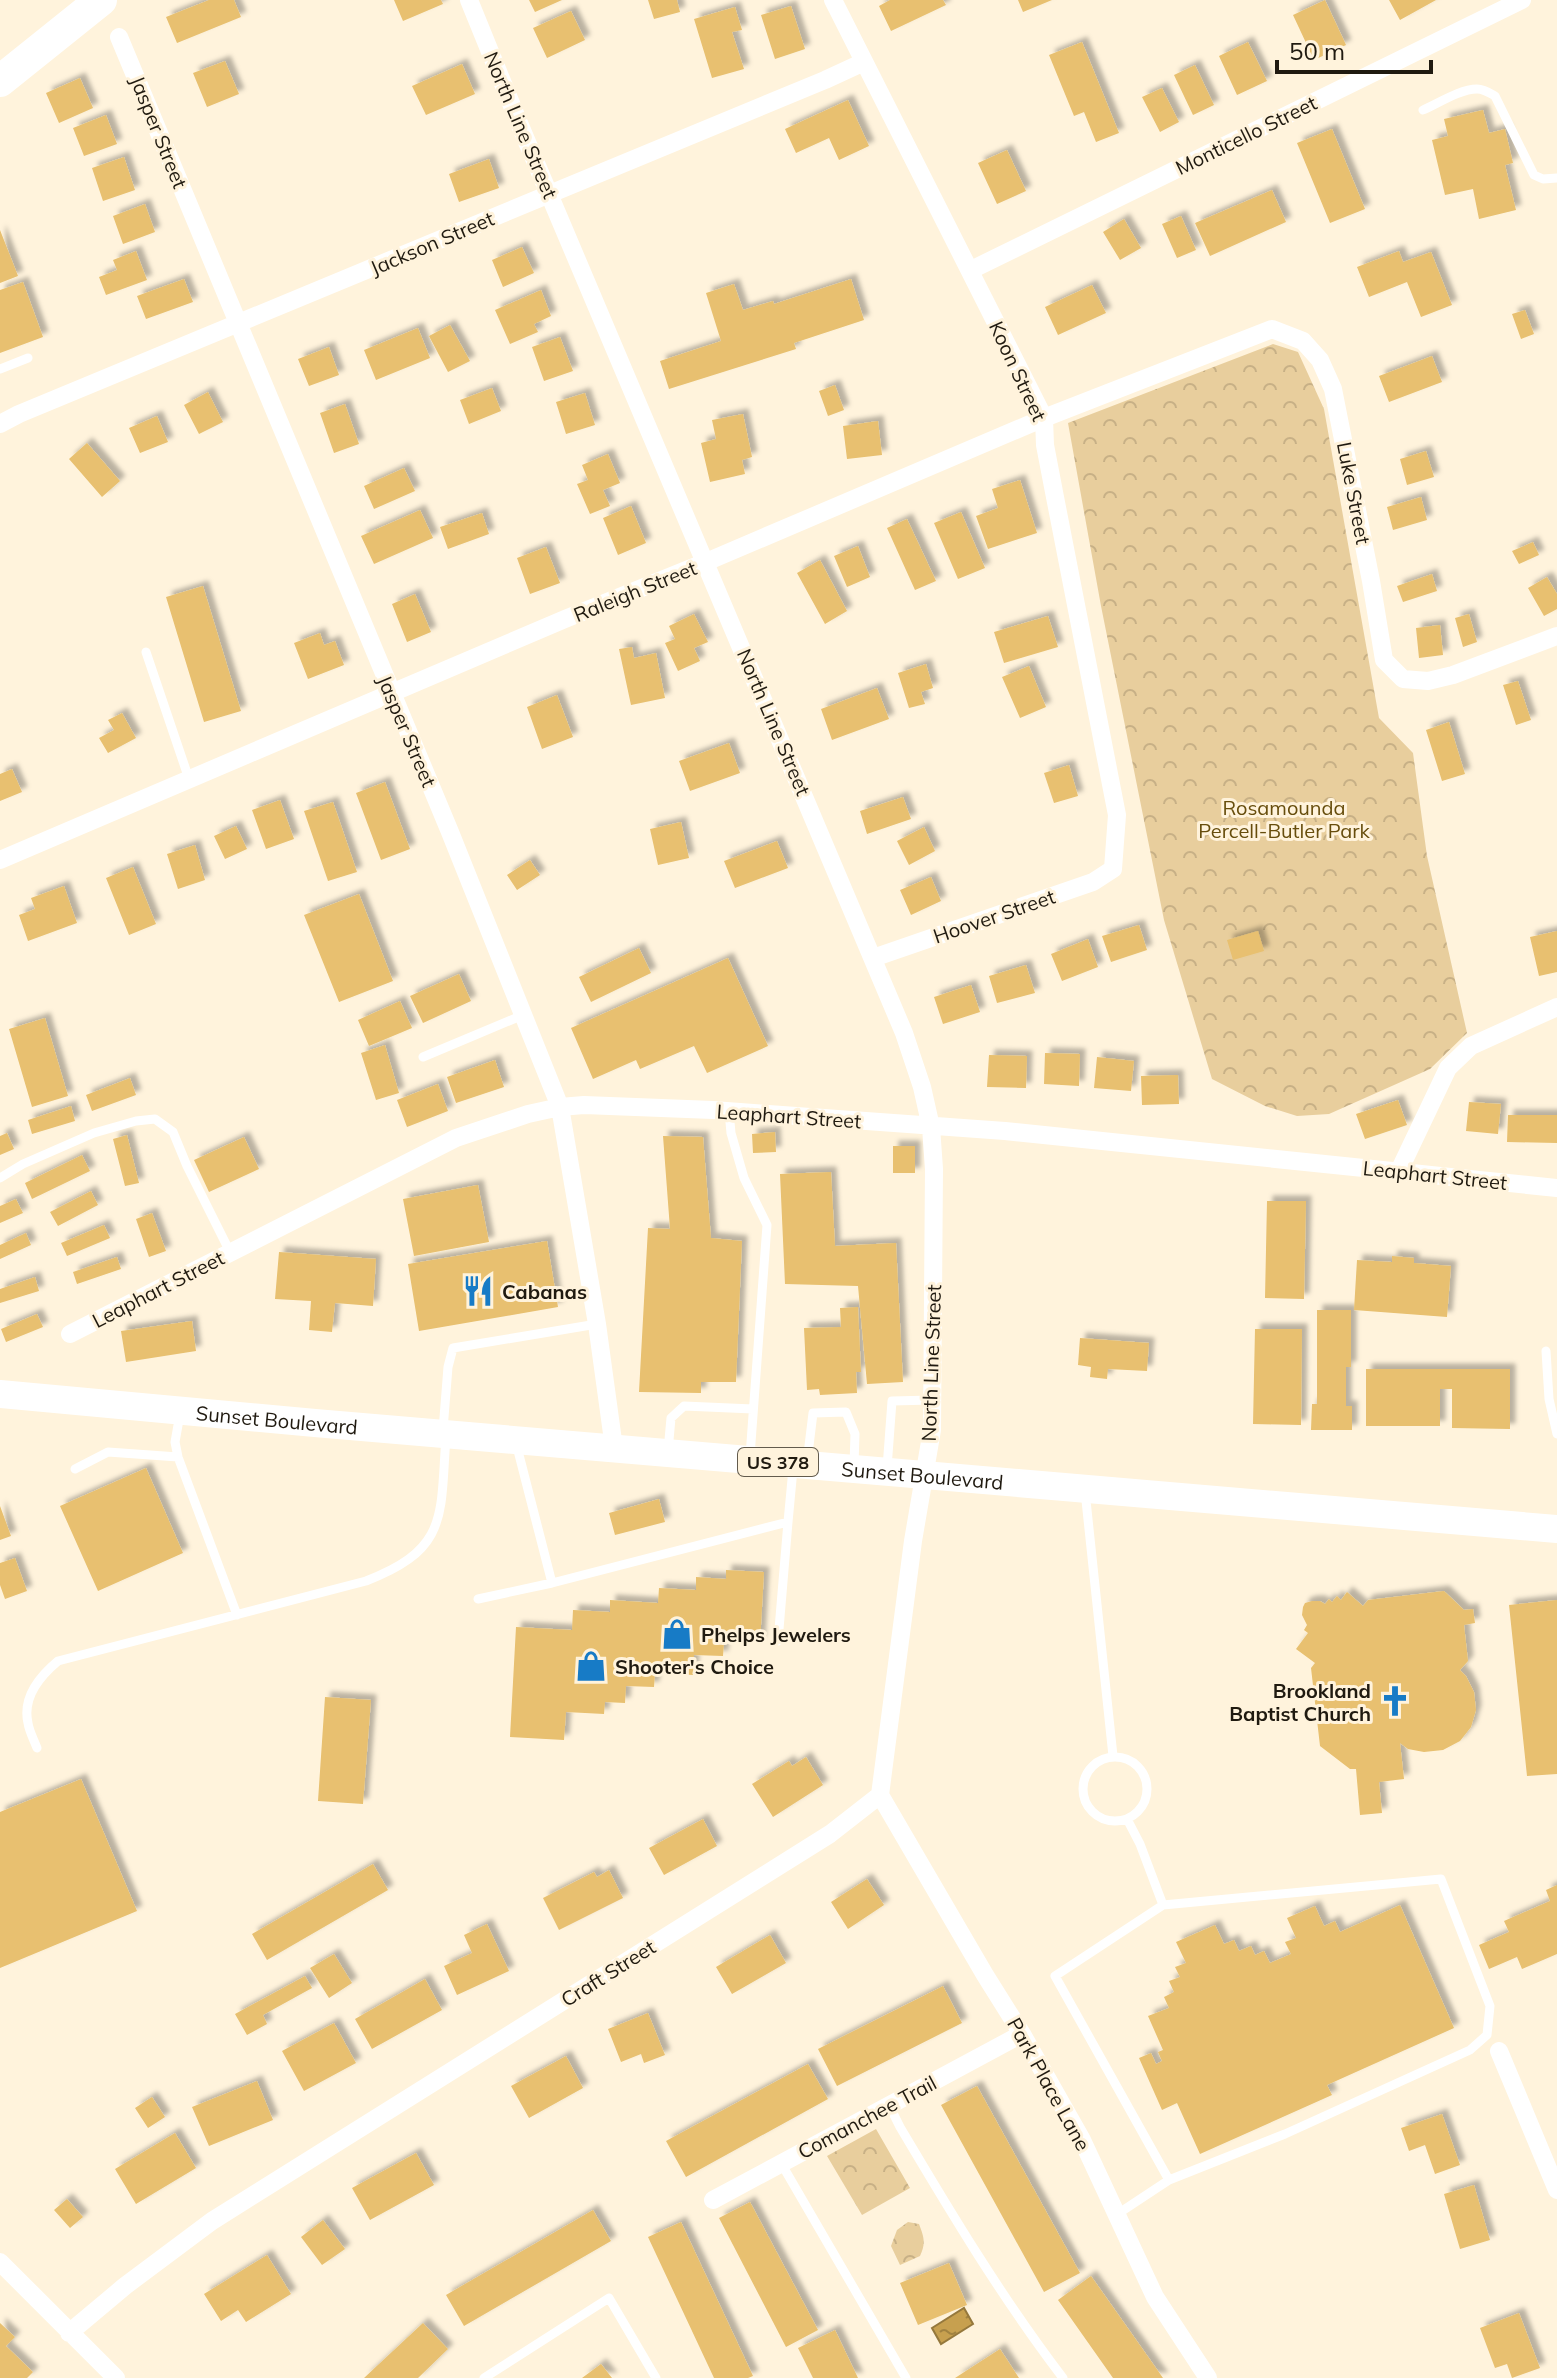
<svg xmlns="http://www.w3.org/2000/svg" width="1557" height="2378" viewBox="0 0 1557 2378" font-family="Mulish,sans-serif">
  <defs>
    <pattern id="park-crowns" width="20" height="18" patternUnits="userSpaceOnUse" patternTransform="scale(2)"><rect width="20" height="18" fill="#e8ce9d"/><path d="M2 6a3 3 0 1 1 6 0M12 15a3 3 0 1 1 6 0" fill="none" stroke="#c7b086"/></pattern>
    <pattern id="water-ripples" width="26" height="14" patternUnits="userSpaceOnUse" patternTransform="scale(2)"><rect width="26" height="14" fill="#c7a04f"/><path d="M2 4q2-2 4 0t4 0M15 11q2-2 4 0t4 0" fill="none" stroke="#a18240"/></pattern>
    <filter id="shadow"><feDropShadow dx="5.5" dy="-5.5" stdDeviation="2" flood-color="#0004"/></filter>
  </defs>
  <rect width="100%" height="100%" fill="#fff3dc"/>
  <!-- park -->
  <path fill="url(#park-crowns)" d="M1273,344L1298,352L1324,409L1379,718L1413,753L1427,856L1467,1033L1430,1069L1329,1114L1297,1116L1265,1106L1212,1079L1164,920L1101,606L1068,423Z
    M876,2129L910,2188L862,2215L827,2156Z
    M908,2222L919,2224C924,2237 926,2243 920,2256L900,2265L891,2246L897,2230Z"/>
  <!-- water -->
  <path fill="url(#water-ripples)" stroke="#95783c" stroke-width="2" d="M964,2308L973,2324L941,2344L932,2328Z"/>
  <!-- building -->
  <path fill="#e8c06f" filter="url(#shadow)" d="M209,0H234L241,17L177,43L166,17Z
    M394,0H441L443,4L403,21Z
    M529,0H562L535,12Z
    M648,0H677L680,12L654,19Z
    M890,0H943L946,5L891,31L879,6Z
    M1018,0H1052L1023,12Z
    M1325,0L1346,45L1314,60L1293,15Z
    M1389,0H1436L1400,20Z
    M791,6L805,49L775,59L761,15Z
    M735,7L742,30L732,32L744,69L712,78L694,19Z
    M571,11L585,40L547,58L533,28Z
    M1082,42L1119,133L1096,142L1084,112L1074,116L1049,55Z
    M1248,42L1267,81L1237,95L1219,56Z
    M225,61L239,94L207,107L193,73Z
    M462,64L475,94L426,115L412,86Z
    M1195,65L1214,105L1193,115L1174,75Z
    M80,78L93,108L59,123L46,93Z
    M1162,88L1179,122L1160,132L1142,97Z
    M848,100L869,146L839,160L829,138L796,153L785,129Z
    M1483,110L1489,133L1505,129L1513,163L1505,165L1516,210L1479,219L1473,189L1445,195L1432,140L1448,136L1444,119Z
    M106,115L117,144L84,156L73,128Z
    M1332,129L1365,209L1330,223L1297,143Z
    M1007,150L1026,191L997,204L978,163Z
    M124,157L135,190L103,201L92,168Z
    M489,159L499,188L459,202L449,174Z
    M1272,190L1286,222L1210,256L1195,223Z
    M145,204L155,232L123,244L113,216Z
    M1181,216L1196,250L1177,258L1162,224Z
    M1124,219L1141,248L1120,260L1103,232Z
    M0,230L18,276L0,283Z
    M522,247L534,273L503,287L492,260Z
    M136,251L147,280L106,295L99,277L117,270L113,260Z
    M1399,251L1403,262L1431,252L1452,305L1421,317L1407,282L1369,297L1357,267Z
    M184,279L193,302L146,319L137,296Z
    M851,279L864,320L794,343L796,349L669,389L660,361L721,341L706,293L734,284L743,310L773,301L774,304Z
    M23,282L43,337L0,353V290Z
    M1092,285L1106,313L1058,335L1045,307Z
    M541,290L551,316L534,324L538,332L510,344L495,310Z
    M1525,310L1534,334L1521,339L1512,314Z
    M450,325L470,361L448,372L429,336Z
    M418,328L430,358L376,380L364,350Z
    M560,337L573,371L544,381L532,347Z
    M329,347L339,375L309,386L298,359Z
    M1432,356L1442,382L1389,402L1379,376Z
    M835,385L844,410L828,416L819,391Z
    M492,388L501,411L469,424L460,400Z
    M208,392L223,422L199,434L184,405Z
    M585,393L595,425L566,434L556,402Z
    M345,404L359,444L334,453L320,413Z
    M743,414L752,457L742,460L745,474L710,482L701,443L716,439L712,420Z
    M157,416L168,442L140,453L129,428Z
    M878,421L882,455L847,459L843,426Z
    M87,443L120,481L102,497L69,459Z
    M1426,451L1434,477L1407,485L1400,459Z
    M608,454L620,483L603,490L610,506L590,514L577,484L588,480L582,465Z
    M404,468L415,491L374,509L364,486Z
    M1020,480L1037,533L988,549L976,516L998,508L992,489Z
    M1421,497L1427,520L1393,530L1387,507Z
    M631,506L646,543L618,555L603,518Z
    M420,510L433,538L374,564L361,536Z
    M961,512L985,568L958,579L934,523Z
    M482,513L489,534L448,549L440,527Z
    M907,519L936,581L915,590L887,528Z
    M1533,542L1539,555L1519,564L1512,551Z
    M858,546L870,577L847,587L834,556Z
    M546,547L560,583L530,594L517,558Z
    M820,560L847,611L825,624L797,573Z
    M1432,574L1437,591L1403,602L1397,586Z
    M1547,577L1557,594V609L1544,616L1528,588Z
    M203,586L241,711L204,722L166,597Z
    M415,594L431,632L407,642L392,604Z
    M694,614L708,642L694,648L700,661L678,671L665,643L675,639L669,626Z
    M1469,614L1477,642L1463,647L1455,618Z
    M1048,616L1058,647L1004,663L994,632Z
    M1440,625L1443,655L1419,658L1416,628Z
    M320,633L324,645L335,641L344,665L308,679L294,643Z
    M632,647L634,658L656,653L665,698L631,705L619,649Z
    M926,664L933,688L921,692L925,704L909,708L898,673Z
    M1029,666L1046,707L1020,718L1002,677Z
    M1518,681L1531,720L1516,725L1503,685Z
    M877,688L889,719L832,740L821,709Z
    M557,695L573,737L542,749L527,707Z
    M122,713L136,738L108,753L99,738L114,730L108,720Z
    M1449,722L1465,774L1442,781L1426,730Z
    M729,743L740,773L690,791L679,761Z
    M1069,765L1078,796L1054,803L1044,773Z
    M12,769L22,792L0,801V774Z
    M385,782L410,849L381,860L356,793Z
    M903,797L911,819L867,834L860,811Z
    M280,800L294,839L266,849L252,810Z
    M333,802L357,872L328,881L304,811Z
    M681,822L689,858L658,865L650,829Z
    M236,826L247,849L225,859L214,836Z
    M924,827L935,851L909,865L897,841Z
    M777,841L788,868L735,888L724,861Z
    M195,845L205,880L178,889L167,854Z
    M530,860L540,875L517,890L507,875Z
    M133,867L156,924L129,935L106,878Z
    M931,877L941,901L911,915L900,890Z
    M64,886L77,923L28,941L19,915L35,909L31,898Z
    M359,894L393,981L339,1002L304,915Z
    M1139,925L1147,950L1111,962L1102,936Z
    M1258,931L1264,951L1233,960L1227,940Z
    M1557,931V972L1539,976L1530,937Z
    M1088,939L1098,967L1062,981L1051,954Z
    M639,948L651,973L591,1002L579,977Z
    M728,958L768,1046L707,1073L694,1046L640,1069L636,1060L593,1079L571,1028Z
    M1026,965L1035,993L997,1003L989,976Z
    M459,974L471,1001L423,1023L410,996Z
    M971,985L980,1012L943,1024L934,997Z
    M400,1001L412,1028L369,1046L358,1020Z
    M45,1018L68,1096L32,1107L9,1029Z
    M385,1045L399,1093L376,1100L361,1053Z
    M1045,1053L1080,1054L1079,1086L1044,1084Z
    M989,1055L1027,1056L1026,1088L987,1087Z
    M1097,1057L1134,1061L1131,1091L1094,1088Z
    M495,1060L504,1087L456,1103L447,1077Z
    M1178,1075L1179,1104L1142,1105L1141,1076Z
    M130,1078L136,1095L92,1111L86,1095Z
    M438,1084L448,1111L407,1127L397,1100Z
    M1398,1100L1407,1125L1365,1139L1356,1114Z
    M1469,1102L1501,1104L1498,1134L1466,1131Z
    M71,1106L75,1121L32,1134L28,1120Z
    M1508,1115H1557V1143L1507,1142Z
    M775,1132L776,1152L753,1153L752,1134Z
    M7,1133L14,1149L0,1155V1136Z
    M127,1135L139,1183L125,1186L113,1139Z
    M663,1136L703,1137L711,1238L742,1241L736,1382H701V1393L639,1392L648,1228L670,1229Z
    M244,1137L259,1169L209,1192L194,1160Z
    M893,1146H915V1173H893Z
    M82,1155L90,1171L32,1199L25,1183Z
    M831,1172L835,1246L896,1243L903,1382L867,1384L858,1286L785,1284L780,1174Z
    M478,1185L489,1242L414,1256L403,1199Z
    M91,1191L98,1205L58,1226L50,1212Z
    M16,1199L23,1213L0,1223V1206Z
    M1267,1201H1306L1304,1299L1265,1298Z
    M152,1213L166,1251L149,1257L136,1219Z
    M104,1225L110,1238L67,1256L61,1243Z
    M26,1233L31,1245L0,1259V1245Z
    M547,1241L558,1307L419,1331L408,1264Z
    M279,1252L376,1259L373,1306L335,1303L332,1332L309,1330L311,1301L275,1299Z
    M1392,1256L1414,1258V1263L1451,1266L1447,1317L1354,1310L1357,1260L1392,1262Z
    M117,1257L121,1269L77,1284L73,1272Z
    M35,1277L39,1291L0,1303V1289Z
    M858,1307L861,1372H856L857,1393L820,1395L819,1389L807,1390L804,1328L841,1327L840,1308Z
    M1317,1310H1351V1367H1346V1406H1352V1430H1311L1312,1404H1317Z
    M37,1314L43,1327L6,1342L1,1329Z
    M192,1321L196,1351L126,1362L121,1331Z
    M1255,1329H1302L1301,1425L1253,1424Z
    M1080,1338L1149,1343L1147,1371L1108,1369L1107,1379L1090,1377L1091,1367L1078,1365Z
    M1366,1369H1510V1429L1452,1428V1389H1440V1426H1366Z
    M146,1468L183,1553L98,1591L60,1506Z
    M659,1499L665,1522L615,1535L609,1513Z
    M0,1506L11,1536L0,1540Z
    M15,1558L27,1591L5,1599L0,1585V1563Z
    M726,1570L764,1572L760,1643L724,1642L723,1656L694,1655L693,1675L655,1673L654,1687L626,1686L625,1703L605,1702L604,1714L566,1712L564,1740L510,1737L516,1627L572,1630L573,1610L610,1612V1600L658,1603L659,1588L696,1590V1577L726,1579Z
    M1444,1591L1464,1610L1473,1609L1475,1623L1464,1625L1468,1661L1460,1670L1466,1676L1474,1692L1476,1710L1471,1727L1460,1741L1443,1750L1424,1752L1408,1749L1400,1743L1404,1779L1379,1782L1382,1813L1360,1815L1356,1769H1350L1320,1746L1311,1668L1315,1663L1296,1649L1308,1633L1304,1630L1307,1625L1302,1615L1303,1607L1305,1603L1312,1601H1320L1325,1604L1329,1599L1332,1602L1337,1596L1341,1600L1347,1592L1363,1606L1368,1600Z
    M1557,1600V1774L1527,1776L1509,1605Z
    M325,1697L371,1700L363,1804L318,1801Z
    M806,1757L823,1785L773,1817L752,1784L789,1761L792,1766Z
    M81,1779L137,1911L0,1968V1812Z
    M703,1819L717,1846L664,1875L649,1848Z
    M373,1864L388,1890L267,1960L252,1934Z
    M609,1870L623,1898L559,1930L543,1898L594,1872L597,1877Z
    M867,1879L884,1905L848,1929L831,1902Z
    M1557,1885V1954L1522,1969L1517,1957L1489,1969L1479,1945L1509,1932L1504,1921L1550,1901L1546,1890Z
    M1400,1905L1454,2028L1327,2085L1332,2095L1200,2154L1177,2103L1162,2110L1139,2058L1151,2053L1156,2064L1162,2061L1158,2052L1163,2050L1148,2016L1169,2008L1164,1997L1174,1992L1169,1981L1180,1977L1175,1967L1186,1963L1176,1942L1215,1925L1224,1944L1234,1940L1239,1951L1251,1946L1255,1955L1264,1951L1270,1963L1291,1954L1285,1942L1296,1938L1287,1918L1315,1906L1324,1926L1335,1921L1340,1932Z
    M487,1924L509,1971L457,1995L444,1966L472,1953L464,1935Z
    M770,1935L786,1963L732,1994L716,1967Z
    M334,1954L352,1983L329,1998L310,1968Z
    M305,1976L312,1988L263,2015L267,2024L247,2035L235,2014Z
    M425,1979L442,2010L372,2049L355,2019Z
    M943,1986L962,2023L837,2086L818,2049Z
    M648,2013L665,2055L644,2063L641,2054L621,2062L608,2029Z
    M334,2023L356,2063L304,2091L282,2051Z
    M566,2056L583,2088L529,2118L511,2086Z
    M808,2064L828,2099L686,2177L666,2141Z
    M257,2081L273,2120L209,2146L192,2107Z
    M977,2086L1080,2273L1044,2292L941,2105Z
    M152,2097L165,2117L148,2128L135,2108Z
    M1442,2114L1460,2165L1435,2174L1425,2145L1409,2151L1401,2128Z
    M175,2133L196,2168L136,2204L115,2169Z
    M416,2153L434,2185L370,2220L352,2188Z
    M1474,2185L1490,2240L1460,2249L1444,2194Z
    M67,2199L83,2217L70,2228L54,2210Z
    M750,2202L818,2330L786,2347L719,2218Z
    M593,2210L611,2241L464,2326L446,2295Z
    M323,2220L345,2249L322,2265L301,2237Z
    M681,2222L753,2376L748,2378H714L648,2237Z
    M267,2255L291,2294L246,2322L238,2310L221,2321L204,2294Z
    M949,2263L967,2305L918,2325L900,2283Z
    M1091,2276L1163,2378H1113L1058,2300Z
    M1519,2313L1540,2368L1512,2378L1507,2364L1495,2368L1480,2328Z
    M0,2323L15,2337L6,2346L33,2372L27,2378H0Z
    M423,2323L448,2349L418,2378H364Z
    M835,2330L858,2378H813L798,2348Z
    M1000,2349L1019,2378H955Z
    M601,2364L612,2378H582Z"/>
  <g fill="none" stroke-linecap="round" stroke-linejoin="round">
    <!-- lane -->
    <path stroke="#fff" stroke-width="9" d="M1423,110C1439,103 1460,89 1477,89C1484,89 1490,93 1495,96L1534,175L1543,179L1557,178
      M0,369L28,358
      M146,652L189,779
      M423,1057L523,1015
      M729,1111L731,1133L744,1178L767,1225L750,1456
      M0,1178L23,1164L94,1133L136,1121L155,1119L173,1132L187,1166L230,1252
      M1546,1351L1549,1399L1557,1434
      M180,1414L175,1442L178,1457L237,1615
      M443,1430L448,1367L453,1348L597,1324
      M516,1443L552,1583L788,1522L793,1469
      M668,1451L671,1418L684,1406L753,1409
      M807,1462L813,1413L846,1412L855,1434L854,1465
      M887,1468L892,1401L932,1400
      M75,1469L108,1452L178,1457
      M1085,1491L1113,1756
      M478,1599L552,1583
      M778,1641L788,1522
      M37,1748C34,1740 29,1731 28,1723C22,1697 40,1676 58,1661L366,1581C449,1549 440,1516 446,1437
      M1083 1789a32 32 0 1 1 64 0a32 32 0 1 1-64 0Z
      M1163,1905L1441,1879L1490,2006L1487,2035L1470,2050L1285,2134L1169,2180
      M889,2105L900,2127C951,2213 1002,2298 1063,2378
      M781,2163L906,2378
      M1116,2215L1169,2180L1055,1976L1163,1905L1140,1844L1127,1819
      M484,2378L609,2298L656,2378"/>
    <!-- street -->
    <path stroke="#fff" stroke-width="18" d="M833,0L1044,418L1045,445L1054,492L1117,815L1113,869L1093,882L873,958
      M119,37L450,832L560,1107L597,1324L614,1448
      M971,270L1522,0
      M0,424L19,414L825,80L864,62
      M0,860L565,619L706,562L1044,418L1272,329L1303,341L1320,360L1333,389L1371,581L1384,660L1403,679L1428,681L1453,675L1557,636
      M1399,1171L1448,1068L1471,1046L1557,1007
      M70,1334L456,1138L528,1114L560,1107L584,1105L713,1110L1005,1131L1557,1188
      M880,1795L985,1975L1022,2034L1082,2140L1155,2297L1208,2378
      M1499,2051L1557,2190
      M713,2200L1022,2034
      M0,2262L116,2378
      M69,2333L125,2286L212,2221L830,1834L880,1795L913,1541L932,1430L934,1169L931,1127L922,1087L904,1033L519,123L469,0"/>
    <!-- primary -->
    <path stroke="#fff" stroke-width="28" id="s1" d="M0,1394L315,1423L1557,1529"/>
    <!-- highway -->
    <path stroke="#fff" stroke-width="32" d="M0,81L101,0"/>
  </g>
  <!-- icons -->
  <defs>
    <symbol id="restaurant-bare" viewBox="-9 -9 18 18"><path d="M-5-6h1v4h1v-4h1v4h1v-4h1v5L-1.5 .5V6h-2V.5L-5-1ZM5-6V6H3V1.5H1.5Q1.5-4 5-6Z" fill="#177bc6" stroke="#fff3dc" stroke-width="2.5" paint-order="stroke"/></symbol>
    <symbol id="shop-bare" viewBox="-9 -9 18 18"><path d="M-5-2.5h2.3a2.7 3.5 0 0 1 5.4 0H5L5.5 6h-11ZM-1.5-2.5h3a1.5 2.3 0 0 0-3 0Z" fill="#177bc6" stroke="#fff3dc" stroke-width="2.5" paint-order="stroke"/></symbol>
    <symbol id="church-bare" viewBox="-9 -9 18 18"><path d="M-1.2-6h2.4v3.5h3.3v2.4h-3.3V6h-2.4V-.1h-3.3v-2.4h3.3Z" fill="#177bc6" stroke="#fff3dc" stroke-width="2.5" paint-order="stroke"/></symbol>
  </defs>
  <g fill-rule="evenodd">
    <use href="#restaurant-bare" x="456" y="1269" width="44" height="44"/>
    <use href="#shop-bare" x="655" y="1612" width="44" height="44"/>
    <use href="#shop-bare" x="569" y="1644" width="44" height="44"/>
    <use href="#church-bare" x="1373" y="1679" width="44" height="44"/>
  </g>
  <g text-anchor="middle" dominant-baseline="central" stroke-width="6" stroke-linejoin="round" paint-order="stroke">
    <!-- shield labels -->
    <rect fill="#fff3dc" stroke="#635b4d" stroke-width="2" x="738" y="1448" width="80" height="28" rx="6"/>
    <g font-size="18" font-weight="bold" fill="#201a10">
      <text x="778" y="1462">US 378</text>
    </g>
    <!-- street labels -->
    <g font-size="20" fill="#201a10" stroke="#fff3dc">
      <text transform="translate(521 125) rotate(67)">North Line Street</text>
      <text transform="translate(159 132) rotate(68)">Jasper Street</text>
      <text transform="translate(1246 135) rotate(-26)">Monticello Street</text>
      <text transform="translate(432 243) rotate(-23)">Jackson Street</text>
      <text transform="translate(1018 371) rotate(65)">Koon Street</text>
      <text transform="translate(1354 493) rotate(79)">Luke Street</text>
      <text transform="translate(635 591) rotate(-22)">Raleigh Street</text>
      <text transform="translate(774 722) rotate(67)">North Line Street</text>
      <text transform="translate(407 731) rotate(67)">Jasper Street</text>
      <text transform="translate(994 916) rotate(-19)">Hoover Street</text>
      <text transform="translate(789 1116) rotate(4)">Leaphart Street</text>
      <text transform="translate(1435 1175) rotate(6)">Leaphart Street</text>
      <text transform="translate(158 1289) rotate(-27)">Leaphart Street</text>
      <text transform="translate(931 1363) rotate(-88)">North Line Street</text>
      <text stroke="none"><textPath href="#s1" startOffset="278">Sunset Boulevard</textPath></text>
      <text stroke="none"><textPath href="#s1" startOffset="926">Sunset Boulevard</textPath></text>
      <text transform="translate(608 1973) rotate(-32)">Craft Street</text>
      <text transform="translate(1049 2084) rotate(61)">Park Place Lane</text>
      <text transform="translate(867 2117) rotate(-28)">Comanchee Trail</text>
    </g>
    <!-- park labels -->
    <g font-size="20" fill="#674d0c" stroke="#fff3dc">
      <text x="1284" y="807">Rosamounda<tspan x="1284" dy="23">Percell-Butler Park</tspan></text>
    </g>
    <!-- poi labels -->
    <g font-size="20" font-weight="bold" fill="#201a10" stroke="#fff3dc" text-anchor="start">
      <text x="502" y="1291">Cabanas</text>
      <text x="701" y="1634">Phelps Jewelers</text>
      <text x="615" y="1666">Shooter's Choice</text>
      <text x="1371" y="1690" text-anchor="end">Brookland<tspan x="1371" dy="23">Baptist Church</tspan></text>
    </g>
  </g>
  <!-- scale -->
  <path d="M1277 60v12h154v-12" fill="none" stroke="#201a10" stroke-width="4"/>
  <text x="1289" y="60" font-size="24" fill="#201a10" stroke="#fff3dc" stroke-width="6" paint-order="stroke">50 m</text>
</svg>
